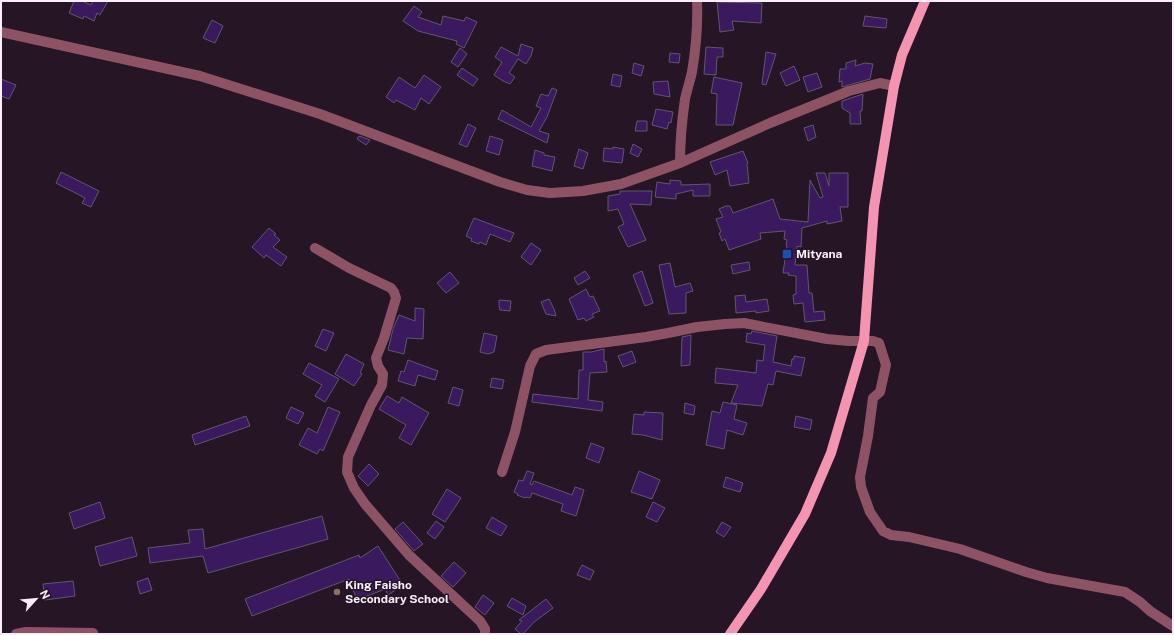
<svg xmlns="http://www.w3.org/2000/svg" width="1174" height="635" viewBox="0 0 1174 635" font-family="'Public Sans',sans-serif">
  <rect width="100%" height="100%" fill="#251525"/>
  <!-- building -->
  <path fill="#3b195e" stroke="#60566e" d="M74,1H82L91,5L93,1H108L100,15L97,13L94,21L84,16L83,19L69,13Z
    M717,2L762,3L761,23L732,21L734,30L720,32Z
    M414,6L422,12L418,17L441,25L443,16L464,21L466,17L477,22L464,48L456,44L457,41L418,31L403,21Z
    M865,16L887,19L886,28L863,26Z
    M212,20L223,26L215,43L203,38Z
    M521,44L533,48L531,56L526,64L518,59L509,73L515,77L510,84L503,81L494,75L502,62L495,57L501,47L518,56Z
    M706,47L723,48V57H717L716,75L704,74Z
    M460,48L467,54L458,67L451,62Z
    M766,52L776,54L766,85L762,84Z
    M670,53L680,54L679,63L669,62Z
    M856,60L855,66L865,63L873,64L870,79L842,87V81L839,82L840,69H846V63Z
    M634,63L644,66L641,76L632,73Z
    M794,66L800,80L786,86L780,73Z
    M462,68L478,79L473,86L457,75Z
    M817,73L822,87L808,92L803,77Z
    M613,74L622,76L620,87L611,85Z
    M424,75L441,87L429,104L421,98L415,110L396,100L394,103L386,97L399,77L415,88Z
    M714,77L742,83L733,125H716L717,94L711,93Z
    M1,79L16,85L9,99L1,96Z
    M668,81L670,97L654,94L653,82Z
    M552,88L557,90L547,117L539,131L549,134L547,143L498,119L502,110L531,127L541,108L536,106L541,94L548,96Z
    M863,94L862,111H860L861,124H850V113L842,108V101Z
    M656,109L673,112L671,123L669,122L667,129L652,125Z
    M637,121H647V131H635Z
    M468,124L476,128L467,147L459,144Z
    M813,125L816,137L808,141L804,128Z
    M359,136L370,140L366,145L357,139Z
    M490,136L503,140L499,155L486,151Z
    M633,144L642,149L638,157L630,153Z
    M613,147L624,149L622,163L603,161L604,148L613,149Z
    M579,149L588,153L583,169L574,166Z
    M535,150L544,153V155L555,157L552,171L532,166Z
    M743,151L748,163L747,164L749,183L730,186L727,170L715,175L710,162Z
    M61,172L99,191L91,207L82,203L85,198L56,183Z
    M816,173H825L829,186V173H848V207H840L842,221L827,224V221L802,228L801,247L797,246L795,265H807L809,293H812L814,312L824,311L825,320L805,322L803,303L794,304L793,295L796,294V276L788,275L789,273H783L787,245H786L787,240L784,239L785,231L760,233L761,239L729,250L725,239L722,241L719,233L721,232L716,219L723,217L719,209L726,206H730L733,213L773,199L780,219L808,222L810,180L820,198L823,197Z
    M670,180L681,181V185L710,184V196H693V190L676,194V199L655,197L657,182L670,184Z
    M620,191H652L651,205L630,204L646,240L628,247L618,227L624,224L618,209L608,211V196L620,194Z
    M474,218L514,233L510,242L490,234L486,245L480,242L479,244L471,241L472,239L466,236Z
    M269,228L276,234L274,235L280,240L273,247L287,257L281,266L266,255L264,258L252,247Z
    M531,243L541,250L531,265L521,257Z
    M749,262L750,270L733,274L731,265Z
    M670,263L675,287L690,283L693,291L686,293V313L669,314L659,265Z
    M585,271L590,278L578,285L574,278Z
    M642,271L653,303L645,306L633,275Z
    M450,272L459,283L446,293L437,283Z
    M586,289L590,297L593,296L600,311L592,314L594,317L586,321L584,318L578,320L569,299Z
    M745,295L746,302L767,299L769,311L756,313V311L736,313L735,296Z
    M549,299L554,309L556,316L546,314L541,302Z
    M499,300L511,301L510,311L500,310L499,306Z
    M415,308L424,309L423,339L407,338L404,354L388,350L393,329L399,315L415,321Z
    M323,329L334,333L326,351L315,346Z
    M752,331L777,336L773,362L791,366L792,359H794V356L805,358L801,376L776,371L773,385L768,384L762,406L731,403L738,385L715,383L716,368L756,373L757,360L763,361L765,345L746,342L747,333L751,334Z
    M484,333L497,336L494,352L488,354L480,352Z
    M691,335L690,365L681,366L682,337Z
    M604,349V362L606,361L607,372L590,373L588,400L603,402L602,411L532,402L533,394L578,399L579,370H583V352H591Z
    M632,351L636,362L623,367L618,356Z
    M346,354L364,364L360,373L362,374L354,386L335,374Z
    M408,360L438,371L435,380L418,375L415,386L398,381L401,371L404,372Z
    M309,363L339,379L325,402L315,396L322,385L303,374Z
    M492,378L504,380L502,389L490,387Z
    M453,387L463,390L459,406L448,403Z
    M387,396L399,403L402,397L429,413L411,445L399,438L406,425L379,409Z
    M723,402L737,405L734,419L747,423L743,435L727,430L724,449L706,445L712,411L720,413Z
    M685,403L695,406L694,415L684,413Z
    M291,407L304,413L298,424L286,418Z
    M328,407L340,412L323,451L320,449L317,454L299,445L308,428L317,433Z
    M644,412L663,413L662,440L643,435L632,434L634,414L644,415Z
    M246,416L250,426L195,445L192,435Z
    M796,416L812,420L810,430L794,427Z
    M591,443L604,448L599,463L586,458Z
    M369,464L379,474L368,486L358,476Z
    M527,471L534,473L530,484L532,485L534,481L572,495L575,487L584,490L576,516L561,511L563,504L532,493L530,498L526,497L525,498L517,495L518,494L514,492L519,480L523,481Z
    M639,471L660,480L652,499L631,492Z
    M726,477L743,483L740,492L723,487Z
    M447,489L461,498L445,522L432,514Z
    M100,502L105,518L74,529L69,513Z
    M653,502L665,508L657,522L646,517Z
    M322,516L328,539L208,573L203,556L150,563L148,548L190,543L188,530L203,529L205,549Z
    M492,517L507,526L501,536L486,528Z
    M436,521L444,527L435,539L427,533Z
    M403,522L423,544L414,551L395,529Z
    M722,522L731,527L724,537L716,532Z
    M132,537L137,556L100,566L95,547Z
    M378,546L403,585L388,595L385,589L357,600L349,579L252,616L245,599L359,555L360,558Z
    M454,562L466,573L453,587L441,576Z
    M582,565L594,571L590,580L577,575Z
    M148,578L152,590L140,594L137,582Z
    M73,581L75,596L45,600L43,584Z
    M483,595L494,603L485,615L475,607Z
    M512,598L526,606L523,615L507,606Z
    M546,599L553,608L534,622L523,634H521L515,629L522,621L519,620Z"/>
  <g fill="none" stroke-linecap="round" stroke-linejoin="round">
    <!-- minor -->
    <path stroke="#8d5365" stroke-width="10" d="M1,32L200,76L320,114L500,182L527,190L550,193L583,191L621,184L680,163L770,123L849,91L880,83L894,86
      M680,163C680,141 682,120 685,99C687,90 690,81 692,72C696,48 698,25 697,1
      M315,248L349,268L391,288L394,292L396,298L384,338L376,358L378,366L383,374L382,385L371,405L348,457L347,472L354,488L365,504L409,555L480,621L485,629V634
      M502,472L515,432L530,366L536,354L546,350L646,337L668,333L697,327L725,324L744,323L827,339L849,341H873L879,343L886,365L880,392L873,398L868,436L860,477L861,487L870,512L883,531L891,535L909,537L960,549L1026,572L1047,578L1125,592L1140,602L1150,611L1173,626
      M16,634L26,632L93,633"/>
    <!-- major -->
    <path stroke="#f494b1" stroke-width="10" d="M730,634L761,589L805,514L831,453L864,341L874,207L894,86L902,55L925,1"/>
  </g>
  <!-- markers -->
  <rect fill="#1a4fb4" stroke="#251525" stroke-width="1.5" x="782" y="249" width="10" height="10" rx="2"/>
  <circle fill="#8d6e63" stroke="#251525" stroke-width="1.5" cx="337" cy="592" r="4"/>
  <g text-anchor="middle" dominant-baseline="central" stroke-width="3" stroke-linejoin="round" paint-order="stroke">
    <!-- poi labels -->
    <g font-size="12" font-weight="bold" fill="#fbeffb" stroke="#251525" text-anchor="start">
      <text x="796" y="254">Mityana</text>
      <text x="345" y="585">King Faisho<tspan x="345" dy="14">Secondary School</tspan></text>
    </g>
  </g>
  <!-- border -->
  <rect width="1174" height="635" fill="none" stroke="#fbeffb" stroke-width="4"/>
  <!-- north arrow -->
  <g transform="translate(36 599) rotate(63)" stroke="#251525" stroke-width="3" paint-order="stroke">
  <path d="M0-3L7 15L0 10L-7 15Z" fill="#fbeffb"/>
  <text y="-6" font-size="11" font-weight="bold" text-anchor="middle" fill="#fbeffb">N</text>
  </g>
</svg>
